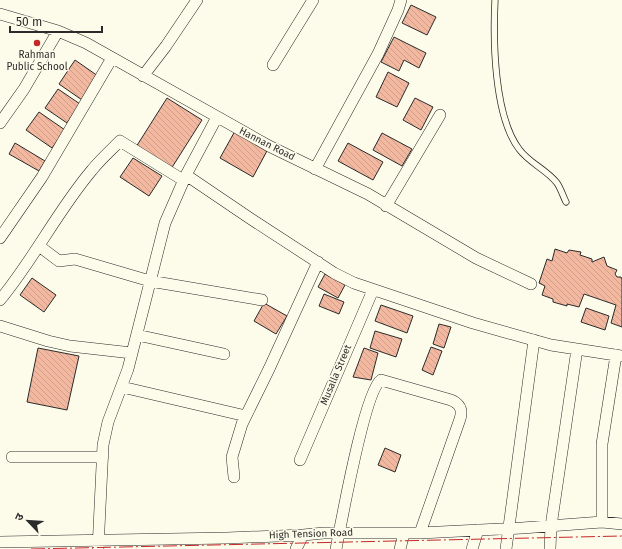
<svg xmlns="http://www.w3.org/2000/svg" width="622" height="549" viewBox="0 0 622 549" font-family="'Fira Sans','Noto Sans Devanagari',sans-serif">
  <defs>
    <pattern id="building-back-hatch" width="6" height="6" patternUnits="userSpaceOnUse"><rect width="6" height="6" fill="#f2b8a0"/><path d="M-1 5l2 2M0 0l6 6M5-1l2 2" fill="none" stroke="#d09e8a"/></pattern>
  </defs>
  <rect width="100%" height="100%" fill="#fdfbea"/>
  <!-- building -->
  <path fill="url(#building-back-hatch)" stroke="#2b2b2b" d="M411,5L436,17L427,35L402,23Z
    M394,37L426,53L419,68L404,60L399,71L381,62Z
    M75,60L98,76L82,100L59,84Z
    M388,72L409,83L397,107L376,97Z
    M58,89L80,104L67,123L45,108Z
    M167,98L202,120L171,169L136,147Z
    M415,98L433,107L421,130L403,120Z
    M39,112L65,130L52,148L26,130Z
    M235,131L268,149L253,177L220,158Z
    M382,133L412,149L402,166L373,150Z
    M15,143L45,161L39,171L9,154Z
    M348,143L383,162L373,180L338,161Z
    M133,158L162,176L149,196L120,177Z
    M555,249L567,253L569,250L581,252L580,255L592,259V262L604,257L607,266L617,270L615,274L617,277H621L622,279V327L611,323L616,305L584,294L579,307L567,304V306L553,302V299L542,295L545,286L539,283L547,259L552,261Z
    M325,274L345,285L338,298L318,287Z
    M32,278L56,295L44,312L20,295Z
    M324,294L344,302L339,314L319,306Z
    M264,303L287,316L276,334L254,321Z
    M381,305L413,316L407,333L375,321Z
    M586,308L609,316L605,330L581,322Z
    M439,324L451,327L444,348L433,344Z
    M375,331L402,339L396,357L370,348Z
    M431,347L442,351L433,375L422,370Z
    M38,348L79,356L67,410L27,402Z
    M364,348L378,353L371,380L353,377Z
    M385,448L401,455L395,472L378,465Z"/>
  <g fill="none" stroke-linecap="round" stroke-linejoin="round">
    <defs>
      <path id="service" d="M495,0C493,40 494,116 519,149C529,163 546,169 557,183C561,189 563,196 566,202"/>
      <path id="minor" d="M0,14L58,31L86,43L269,146L368,194L476,258L531,284
        M273,65L313,0
        M143,76L166,46L197,0
        M0,123L24,89L58,31
        M315,169L378,54L398,10L401,0
        M186,175L251,219L334,273L354,283L473,323L551,345L622,356
        M386,206L440,115
        M0,238L42,177L112,58
        M39,246L59,261L75,259L150,281L262,300
        M0,300C34,259 58,210 92,170C100,160 110,151 120,141L183,180
        M0,326L48,341L70,346L132,353
        M137,335L224,354
        M122,387L246,416
        M12,457H103
        M300,460L373,290
        M234,477L232,457L242,424L269,369L318,262
        M602,522V444L616,355
        M0,542L227,538L303,535L324,533H420L522,528L602,522L622,524
        M98,549L103,445L108,422L128,369L165,223L186,175L217,117
        M296,549L303,535
        M336,549C341,524 365,390 381,380L451,400C460,404 463,409 460,419L420,533
        M400,549L404,533
        M472,549L478,530
        M506,549L534,340
        M550,549L551,526L577,349"/>
    </defs>
    <!-- service casing -->
    <use href="#service" stroke="#2b2b2b" stroke-width="7"/>
    <!-- minor casing -->
    <use href="#minor" stroke="#2b2b2b" stroke-width="12"/>
    <!-- service -->
    <use href="#service" stroke="#fdfbea" stroke-width="5.5"/>
    <!-- minor -->
    <use href="#minor" stroke="#fdfbea" stroke-width="11"/>
    <!-- power -->
    <path stroke="#c62828" stroke-width="1" stroke-dasharray="14 3 2 3" stroke-linecap="butt" d="M31,549L622,536"/>
  </g>
  <!-- markers -->
  <circle fill="#c62828" stroke="#fdfbea" stroke-width="1.5" cx="37" cy="43" r="4"/>
  <g text-anchor="middle" dominant-baseline="central" stroke-width="3" stroke-linejoin="round" paint-order="stroke">
    <!-- poi labels -->
    <g font-size="10" fill="#2b2b2b" stroke="#fdfbea">
      <text x="37" y="55">Rahman<tspan x="37" dy="12">Public School</tspan></text>
    </g>
    <!-- street labels -->
    <g font-size="10" fill="#2b2b2b" stroke="#fdfbea">
      <text transform="translate(267 144) rotate(27)">Hannan Road</text>
      <text transform="translate(336 375) rotate(-67)">Musalla Street</text>
      <text transform="translate(311 534) rotate(-2)">High Tension Road</text>
    </g>
  </g>
  <!-- north arrow -->
  <g transform="translate(28 521) rotate(295)" stroke="#fdfbea" stroke-width="3" paint-order="stroke">
  <path d="M0-3L7 15L0 10L-7 15Z" fill="#2b2b2b"/>
  <text y="-6" font-size="11" font-weight="bold" text-anchor="middle" fill="#2b2b2b">उ</text>
  </g>
  <!-- scale -->
  <path d="M10 26v6h92v-6" fill="none" stroke="#2b2b2b" stroke-width="2"/>
  <text x="16" y="26" font-size="12" fill="#2b2b2b" stroke="#fdfbea" stroke-width="3" paint-order="stroke">50 m</text>
</svg>
